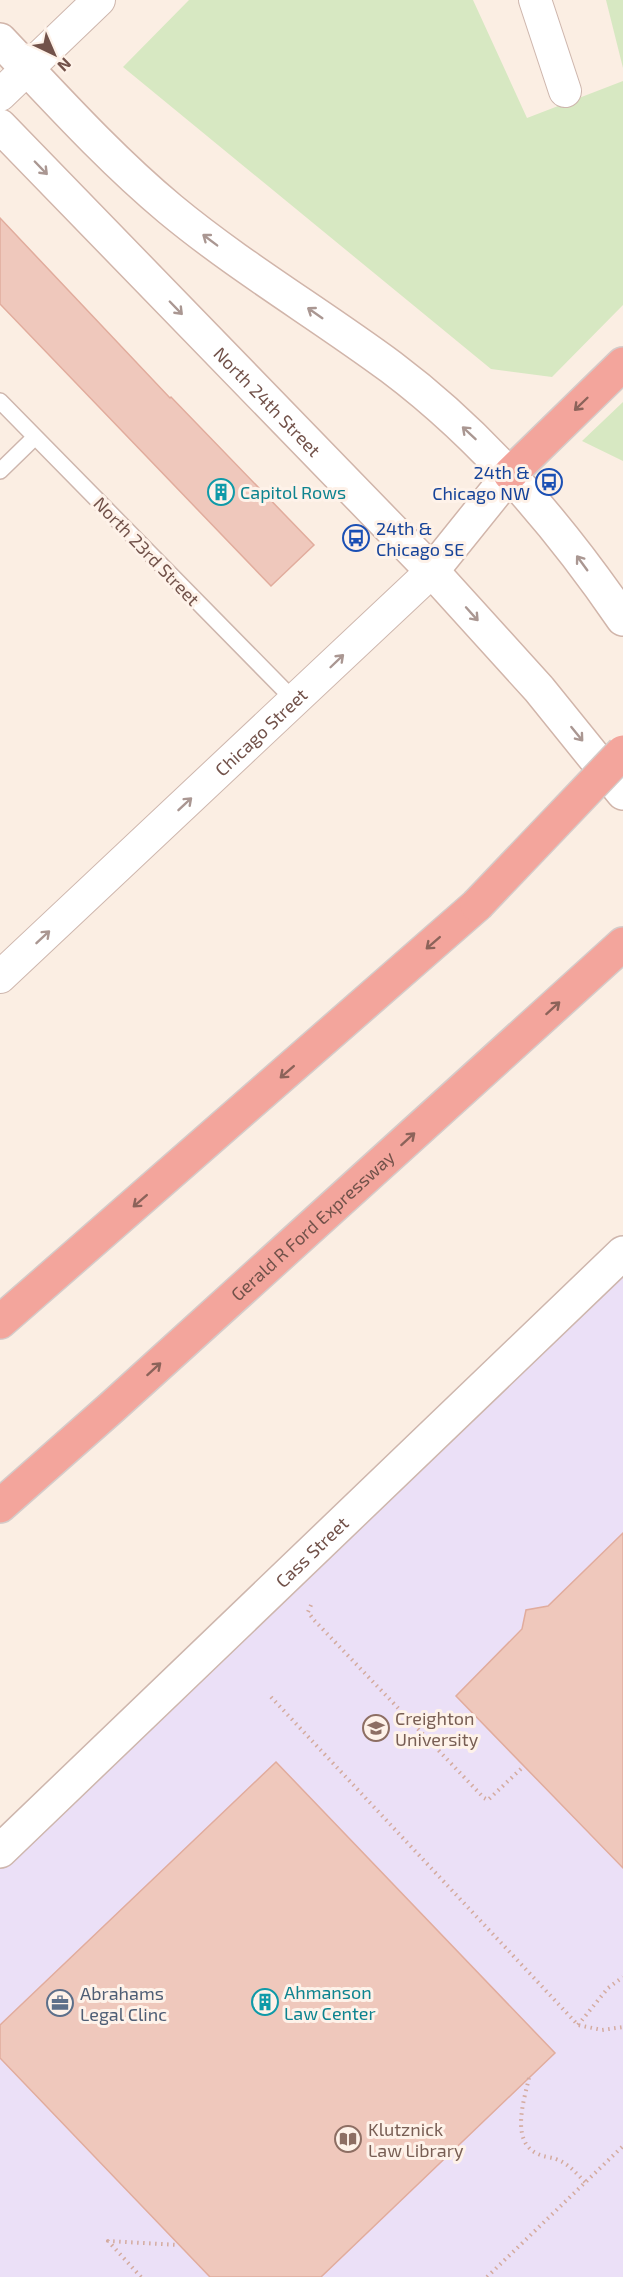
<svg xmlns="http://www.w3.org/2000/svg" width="623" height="2277" viewBox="0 0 623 2277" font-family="'Exo 2',sans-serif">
  <rect width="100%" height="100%" fill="#fbeee3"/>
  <!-- education -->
  <path fill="#ebe0f7" d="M623,1253V2277H0V1851Z"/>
  <!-- green -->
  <path fill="#d7e8c2" d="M189,0H473L527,118L623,81V305L552,377L491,369L123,67Z
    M606,0H623V68Z
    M623,402V461L582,441Z"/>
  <!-- building -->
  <path fill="#efc8bc" stroke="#e1ac9d" stroke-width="1.5" d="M0,218L170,398L171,397L314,545L271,586L0,304Z
    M623,1533V1868L456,1696L522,1629L526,1610L548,1606Z
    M276,1762L555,2053L321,2277H210L0,2058V2025Z"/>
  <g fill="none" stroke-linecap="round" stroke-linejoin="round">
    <defs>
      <path id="service" d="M0,401L295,701
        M0,471L35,437"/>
      <g id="minor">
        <path d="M535,0L565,91"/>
        <path d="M0,95L99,0"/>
        <path id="s1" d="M0,977L432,571"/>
      </g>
      <g id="tertiary">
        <path id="s2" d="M0,1851L623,1253"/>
      </g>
      <g id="secondary">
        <path d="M0,40C55,98 109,158 170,209C240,267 318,313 391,367C483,436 558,524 623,619"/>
        <path id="s3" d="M0,126L432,571L539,689L623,793"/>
        <path d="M432,571L510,474"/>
      </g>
      <g id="motorway">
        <path d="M510,474L623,364"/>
        <path d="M0,1322L477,905"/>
        <path id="s4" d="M0,1506L111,1408L623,944"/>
      </g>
    </defs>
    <!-- service casing -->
    <use href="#service" stroke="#ceb6ad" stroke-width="18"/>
    <!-- minor casing -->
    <use href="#minor" stroke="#ceb6ad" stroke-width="34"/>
    <!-- tertiary casing -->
    <use href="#tertiary" stroke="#ceb6ad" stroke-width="36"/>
    <!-- secondary casing -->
    <use href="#secondary" stroke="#d1b5aa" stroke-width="36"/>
    <!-- motorway casing -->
    <use href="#motorway" stroke="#d5cbc9" stroke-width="36"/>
    <!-- path -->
    <path stroke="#d4ab9f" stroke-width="4" stroke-dasharray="1.5 4.5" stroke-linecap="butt" d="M311,1605L308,1612L314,1620L484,1798L488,1800L524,1766
      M271,1697L578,2025L602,2030L623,2027
      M578,2025L608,1988L623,1977
      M529,2078C524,2100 510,2142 538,2154C544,2157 551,2157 556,2159C569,2164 576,2173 585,2182
      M141,2277L108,2241L179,2245
      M487,2277L623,2146"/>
    <!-- service -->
    <use href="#service" stroke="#fff" stroke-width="15"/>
    <!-- minor -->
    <use href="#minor" stroke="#fff" stroke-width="32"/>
    <!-- tertiary -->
    <use href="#tertiary" stroke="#fff" stroke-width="33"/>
    <!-- secondary -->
    <use href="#secondary" stroke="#fff" stroke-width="33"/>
    <!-- motorway -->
    <use href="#motorway" stroke="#f3a59c" stroke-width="33"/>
    <defs>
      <path id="motorway-bridge" d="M477,905L623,752"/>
    </defs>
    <!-- motorway-bridge casing -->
    <use href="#motorway-bridge" stroke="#d5cbc9" stroke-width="36" stroke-linecap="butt"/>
    <!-- motorway-bridge -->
    <use href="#motorway-bridge" stroke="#f3a59c" stroke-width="33"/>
  </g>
  <!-- one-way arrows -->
  <defs><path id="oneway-shaft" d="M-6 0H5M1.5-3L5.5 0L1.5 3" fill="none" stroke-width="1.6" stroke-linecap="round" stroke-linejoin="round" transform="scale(1.5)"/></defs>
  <g stroke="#aa9792">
    <use href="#oneway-shaft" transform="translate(41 168) rotate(46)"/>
    <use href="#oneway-shaft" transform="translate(210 240) rotate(-143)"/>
    <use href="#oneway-shaft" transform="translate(176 308) rotate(46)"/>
    <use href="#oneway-shaft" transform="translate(315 313) rotate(-145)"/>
    <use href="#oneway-shaft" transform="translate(469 433) rotate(-137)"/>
    <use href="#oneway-shaft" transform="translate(582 563) rotate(-126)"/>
    <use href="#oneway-shaft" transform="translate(472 614) rotate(48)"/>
    <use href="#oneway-shaft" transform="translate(337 661) rotate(-44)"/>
    <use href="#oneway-shaft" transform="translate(577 734) rotate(51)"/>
    <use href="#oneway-shaft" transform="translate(185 804) rotate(-43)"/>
    <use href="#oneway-shaft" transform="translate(43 937) rotate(-43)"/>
  </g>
  <g stroke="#8c635a">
    <use href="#oneway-shaft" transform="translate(581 404) rotate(136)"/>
    <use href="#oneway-shaft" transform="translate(433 943) rotate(139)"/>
    <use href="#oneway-shaft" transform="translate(553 1008) rotate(-42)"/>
    <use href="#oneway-shaft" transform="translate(287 1072) rotate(139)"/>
    <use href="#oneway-shaft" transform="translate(408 1139) rotate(-42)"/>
    <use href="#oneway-shaft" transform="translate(140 1201) rotate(139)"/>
    <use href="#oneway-shaft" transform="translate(154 1369) rotate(-42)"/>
  </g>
  <!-- icons -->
  <defs>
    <symbol id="bus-ring" viewBox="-11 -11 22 22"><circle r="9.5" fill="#fef2e9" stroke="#1a4fb4" stroke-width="1.5"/><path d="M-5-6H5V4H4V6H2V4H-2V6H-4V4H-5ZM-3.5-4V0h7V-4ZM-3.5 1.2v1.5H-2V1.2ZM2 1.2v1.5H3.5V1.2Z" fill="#1a4fb4"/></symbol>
    <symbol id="building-ring" viewBox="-11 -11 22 22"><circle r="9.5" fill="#fef2e9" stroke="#0f9aa8" stroke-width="1.5"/><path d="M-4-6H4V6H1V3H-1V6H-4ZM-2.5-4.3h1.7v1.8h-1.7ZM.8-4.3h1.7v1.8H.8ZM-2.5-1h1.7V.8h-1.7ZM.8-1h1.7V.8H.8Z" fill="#0f9aa8"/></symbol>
    <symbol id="university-ring" viewBox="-11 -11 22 22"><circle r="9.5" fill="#fef2e9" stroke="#8d6e63" stroke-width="1.5"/><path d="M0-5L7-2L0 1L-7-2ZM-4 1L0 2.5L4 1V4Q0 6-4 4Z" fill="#8d6e63"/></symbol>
    <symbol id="office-ring" viewBox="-11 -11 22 22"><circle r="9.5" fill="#fef2e9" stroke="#5c6f8a" stroke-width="1.5"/><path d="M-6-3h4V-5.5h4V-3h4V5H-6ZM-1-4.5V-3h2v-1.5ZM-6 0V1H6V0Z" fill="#5c6f8a"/></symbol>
    <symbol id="library-ring" viewBox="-11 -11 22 22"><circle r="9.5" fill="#fef2e9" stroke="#8d6e63" stroke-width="1.5"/><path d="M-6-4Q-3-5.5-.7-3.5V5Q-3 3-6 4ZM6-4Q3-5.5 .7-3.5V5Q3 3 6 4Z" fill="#8d6e63"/></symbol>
  </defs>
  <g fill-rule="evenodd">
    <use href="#bus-ring" x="534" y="467" width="30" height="30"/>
    <use href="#building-ring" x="206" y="477" width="30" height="30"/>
    <use href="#bus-ring" x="341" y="523" width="30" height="30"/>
    <use href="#university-ring" x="361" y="1713" width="30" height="30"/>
    <use href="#building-ring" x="250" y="1987" width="30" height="30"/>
    <use href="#office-ring" x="45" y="1988" width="30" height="30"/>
    <use href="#library-ring" x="333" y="2124" width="30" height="30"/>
  </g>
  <g text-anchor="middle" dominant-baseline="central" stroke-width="6" stroke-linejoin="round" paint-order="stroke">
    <!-- street labels -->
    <g font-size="18" fill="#72524a" stroke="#fef2e9">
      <text stroke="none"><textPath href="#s3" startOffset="384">North 24th Street</textPath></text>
      <text transform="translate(147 551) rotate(46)">North 23rd Street</text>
      <text stroke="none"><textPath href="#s1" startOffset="358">Chicago Street</textPath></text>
      <text stroke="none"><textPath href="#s4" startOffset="420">Gerald R Ford Expressway</textPath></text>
      <text stroke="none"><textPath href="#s2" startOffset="432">Cass Street</textPath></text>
    </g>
    <!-- transit labels -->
    <g font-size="18" fill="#164399" stroke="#fef2e9" text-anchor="end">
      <text x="530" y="472">24th &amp;<tspan x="530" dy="21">Chicago NW</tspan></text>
      <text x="376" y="528" text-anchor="start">24th &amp;<tspan x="376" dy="21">Chicago SE</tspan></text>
    </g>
    <!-- culture labels -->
    <g font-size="18" fill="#0d838f" stroke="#fef2e9" text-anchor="start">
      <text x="240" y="492">Capitol Rows</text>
      <text x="284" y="1992">Ahmanson<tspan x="284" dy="21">Law Center</tspan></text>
    </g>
    <!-- education labels -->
    <g font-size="18" fill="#785e54" stroke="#fef2e9" text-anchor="start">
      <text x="395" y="1718">Creighton<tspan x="395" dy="21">University</tspan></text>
      <text x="368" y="2129">Klutznick<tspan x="368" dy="21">Law Library</tspan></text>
    </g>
    <!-- service labels -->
    <g font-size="18" fill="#4e5e75" stroke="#fef2e9" text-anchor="start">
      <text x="80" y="1993">Abrahams<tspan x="80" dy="21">Legal Clinc</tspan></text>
    </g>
  </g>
  <!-- north arrow -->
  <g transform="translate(54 54) rotate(136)" stroke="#fef2e9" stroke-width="4.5" paint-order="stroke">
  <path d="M0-4.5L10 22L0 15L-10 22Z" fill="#72524a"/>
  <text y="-9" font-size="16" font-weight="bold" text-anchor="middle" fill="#72524a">N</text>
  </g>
</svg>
